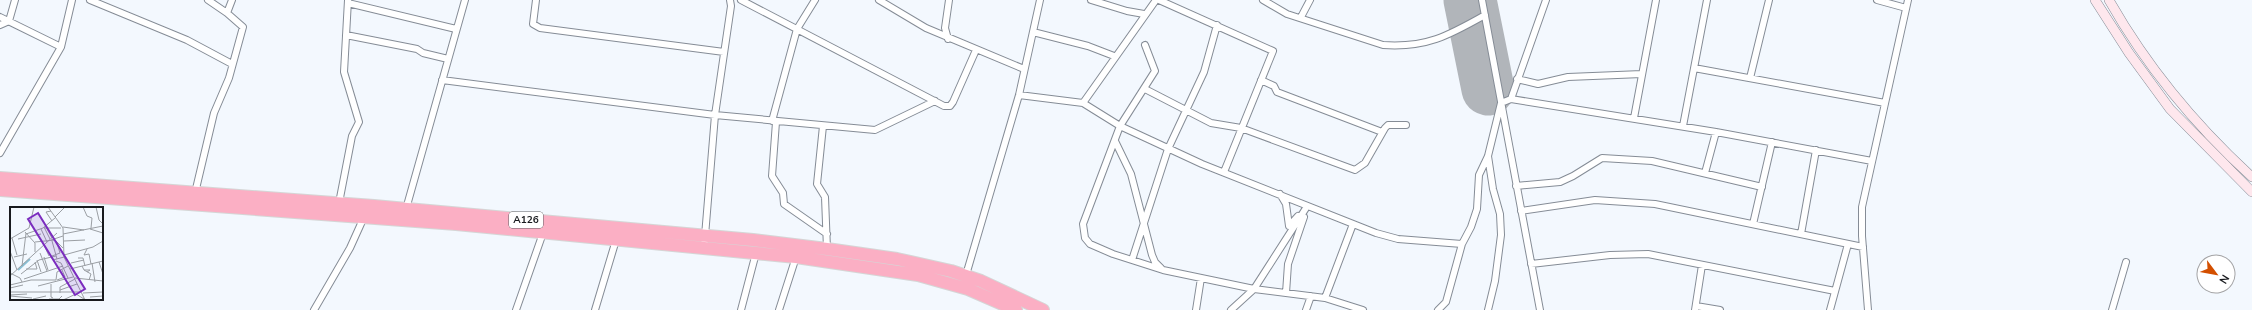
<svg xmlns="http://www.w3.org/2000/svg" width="2252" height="310" viewBox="0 0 2252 310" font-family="'Nunito Sans',sans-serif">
  <rect width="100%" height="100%" fill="#f3f8fe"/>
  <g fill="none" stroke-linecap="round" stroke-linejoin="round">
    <!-- runway -->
    <path stroke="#b1b5ba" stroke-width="53" d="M1470,0L1488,89"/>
    <defs>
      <path id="street" d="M90,0L187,40L232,64
        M208,0L227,13
        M536,0L533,24L540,28L724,52
        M741,0L944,106H950L953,102L976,50
        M879,0L926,28L1024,69
        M1091,0L1127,11L1144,14
        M1159,0L1273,51L1224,172
        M1263,0L1287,14L1383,45C1426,48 1448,36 1485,15
        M1482,0L1540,310
        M1877,0L1906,8
        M348,3L456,29
        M0,17L61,47
        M1301,17L1310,0
        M0,25L9,21L15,0
        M1033,32L1088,46L1114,56
        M346,35L417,49L423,53L448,59
        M948,39L945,28L949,0
        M1145,45L1155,71L1120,126L1083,224L1085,238L1090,244L1113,254L1163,270L1254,289L1325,298L1363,310
        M1694,68L1885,103
        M1750,78L1769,0
        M1517,79L1538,84L1568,77L1642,74
        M442,80L715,115L875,130L935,101
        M1261,80L1274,86L1277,92L1382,132
        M1145,89L1211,123L1241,128L1355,170L1365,163L1385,128L1388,125H1406
        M1019,95L1083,103L1120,126L1202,164L1376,233L1398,239L1462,244
        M1511,99L1716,132L1872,161
        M1083,103L1156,0
        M1634,118L1656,0
        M772,121L797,29L815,0
        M776,122L772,176L783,193L784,204L827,234
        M823,126L817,184L825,197L827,249
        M1683,126L1707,0
        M1115,141L1131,174L1152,255L1155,262L1161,268
        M0,153L61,47L72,0
        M1705,173L1716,132
        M1516,186L1560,182L1573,176L1602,158L1652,161L1762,187
        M195,193L214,113L229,78L243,27L227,13L232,0
        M1280,194L1286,204L1289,226L1298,216
        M339,203L352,136L359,122L344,72L348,0
        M406,209L465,0
        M1521,211L1595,200L1655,204L1863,247
        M1753,224L1772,142
        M1801,234L1816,150
        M704,248L715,115L731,6L730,0
        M1132,260L1168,149L1204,72L1217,25
        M1531,264L1610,255L1648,254L1835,291
        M966,275L1019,95L1040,0
        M1286,293L1288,264L1304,217
        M1325,298L1353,224
        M1696,306L1720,310
        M314,310L350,248L364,217
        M516,310L543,233
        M595,310L616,240
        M741,310L756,253
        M779,310L796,257
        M1196,310L1201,278
        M1231,310L1254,289L1306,208
        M1306,310L1311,296
        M1438,310L1446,302L1462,244L1471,227L1477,209L1479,175L1488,156L1501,103L1511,99L1546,0
        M1488,310L1495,281L1501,235L1500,214L1493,189L1488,156
        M1695,310L1702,265
        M1830,310L1848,244
        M1868,310L1862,236V207L1908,0
        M2112,310L2126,262"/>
      <path id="secondary" d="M2095,0L2129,53L2170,109L2252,192
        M2109,0C2147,67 2195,125 2252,177"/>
      <path id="highway" d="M0,178L374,206L753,240L827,249L897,259L951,271L981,281L1043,310
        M0,190L456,224L796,257L918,275L968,289L1016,310"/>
    </defs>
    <!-- street casing -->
    <use href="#street" stroke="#858c96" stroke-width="8"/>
    <!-- secondary casing -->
    <use href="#secondary" stroke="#858c96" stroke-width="10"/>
    <!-- highway casing -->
    <use href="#highway" stroke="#d5d6d6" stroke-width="14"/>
    <!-- street -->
    <use href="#street" stroke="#fff" stroke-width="6"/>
    <!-- secondary -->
    <use href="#secondary" stroke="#fee7ed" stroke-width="9"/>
    <!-- highway -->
    <use href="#highway" stroke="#fbafc4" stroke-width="12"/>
  </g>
  <g text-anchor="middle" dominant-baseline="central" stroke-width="3" stroke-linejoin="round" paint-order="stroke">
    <!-- shield labels -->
    <rect fill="#fff" stroke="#5d5f62" stroke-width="1" x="509" y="212" width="34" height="16" rx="3"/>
    <g font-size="10" font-weight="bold" fill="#181a1e">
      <text x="526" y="220">A126</text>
    </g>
  </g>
  <!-- overview -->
  <g transform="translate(10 207)">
    <rect width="93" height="93" fill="#f3f8fe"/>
    <path fill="none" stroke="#88bfd4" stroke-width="2" d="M8,63L20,52"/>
    <path fill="none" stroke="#9b9fa4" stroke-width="1" d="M38,0L53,21L54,50L75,93M73,0L77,9L82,11L81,21M86,0L89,13L93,17M41,4L36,5L42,14M45,10L55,0M34,20L40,32M36,20L42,31M53,20L74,23M34,21H51M31,22L37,35M80,22L93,26M15,25L25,36V45M16,27L33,21L45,11M53,27L93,19M2,31L7,48M0,32L19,21L24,0M8,32L31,27M41,33L53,29M42,34L47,52M54,34L75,33M25,35L45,33L53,41M34,38L39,49M77,42L74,48L79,47L81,57M0,44L7,63M30,46L37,64M54,48L83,40L93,34M41,49L43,53L54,50M42,49L50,46L47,36M4,50L17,47M34,50L38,63M68,51H73L75,59M27,53L31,65M46,54L51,56L58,71M89,55L93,67M61,56L74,53M82,56L85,75M12,59L16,26M72,59L74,63H80L77,65M16,62H27L25,55M60,62L93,54M74,63L81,67L79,73M0,66L10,71L12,75M11,67L29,53L46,49M0,69L47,26M65,71L93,74M14,72L53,59M47,73L55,70L52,63M41,77V90L43,91M0,78L21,73H46L47,65L58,59M28,79L63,70M0,81L13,78M50,83L67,77M0,85H70M50,86V80L65,72M73,86L93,85M0,88L17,87M0,89L22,91M80,90L93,89M23,92L36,89M39,92H49L52,89M53,93L66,87L74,92"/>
    <path fill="#7b2cbf" fill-opacity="0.15" stroke="#7b2cbf" stroke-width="2" d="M28,6L75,82L65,88L18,12Z"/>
    <rect width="93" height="93" fill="none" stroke="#181a1e" stroke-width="2"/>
  </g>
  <!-- north arrow -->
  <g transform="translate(2216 274) rotate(122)"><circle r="19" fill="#ffffff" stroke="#a3a3a5"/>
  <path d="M0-3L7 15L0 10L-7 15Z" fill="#d34f00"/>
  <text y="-6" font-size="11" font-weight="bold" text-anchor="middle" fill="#181a1e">N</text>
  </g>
</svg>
